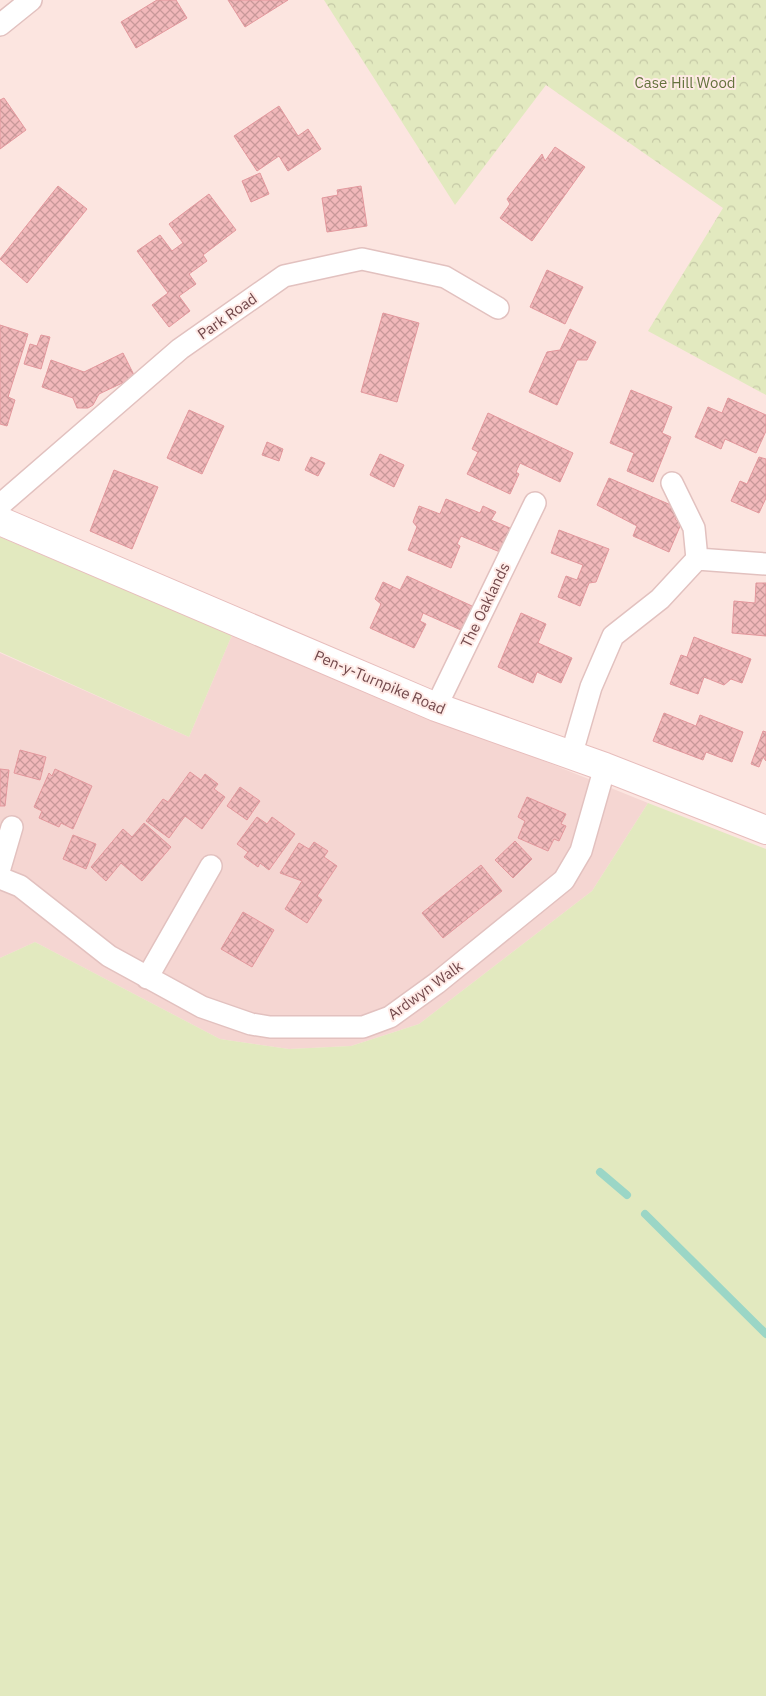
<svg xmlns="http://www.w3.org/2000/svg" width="766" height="1696" viewBox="0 0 766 1696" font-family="'IBM Plex Sans',sans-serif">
  <defs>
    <pattern id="forest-crowns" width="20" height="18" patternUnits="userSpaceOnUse" patternTransform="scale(1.25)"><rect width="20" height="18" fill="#e2e9bf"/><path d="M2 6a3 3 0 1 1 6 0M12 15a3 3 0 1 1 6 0" fill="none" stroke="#c5c9a6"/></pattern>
    <pattern id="building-cross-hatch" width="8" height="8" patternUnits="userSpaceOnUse" patternTransform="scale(1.25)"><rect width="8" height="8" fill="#f1b8ba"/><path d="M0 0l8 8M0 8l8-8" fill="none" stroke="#c89899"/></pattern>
  </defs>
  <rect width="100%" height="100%" fill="#fce5e0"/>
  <!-- residential -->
  <path fill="#f5d6d2" d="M232,635L648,803L592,891L419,1024L351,1046L289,1049L220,1039L35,942L0,958V653L189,737Z"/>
  <!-- green -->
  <path fill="#e2e9bf" d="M0,537L232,635L189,737L0,652Z
    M648,803L766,849V1696H0V958L35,942L220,1039L289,1049L351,1046L419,1024L592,891Z"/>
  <!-- forest -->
  <path fill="url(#forest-crowns)" d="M324,0H766V395L648,331L723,208L546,85L455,205Z"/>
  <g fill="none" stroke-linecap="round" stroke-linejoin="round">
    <!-- stream -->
    <path stroke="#9bd6c6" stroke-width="8" d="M600,1172L627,1195
      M645,1214L766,1334"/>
  </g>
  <!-- building -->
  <path fill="url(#building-cross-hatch)" stroke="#e3989d" d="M157,0H176L187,18L136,48L121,22Z
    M228,0H288L245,27Z
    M4,98L26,130L0,149V100Z
    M279,106L298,136L308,129L321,149L288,171L279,156L257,171L234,136Z
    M555,147L585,167L532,241L500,218L510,204L507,199L542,154L545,161Z
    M260,173L269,194L251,202L242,181Z
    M58,186L87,209L27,283L0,259Z
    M361,186L367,226L327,232L322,198L338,195L337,190Z
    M209,194L236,230L203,255L207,261L189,274L196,284L179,296L190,311L169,327L152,305L168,293L137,251L160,235L172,251L183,243L169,224Z
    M547,270L583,287L565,324L530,307Z
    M383,313L419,323L397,402L361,392Z
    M0,325L28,334L8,397L15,400L7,426L0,424Z
    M570,329L596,342L587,360H577L557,405L529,392L547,352L560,350Z
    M41,335L50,337L41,369L24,364L30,344L37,346Z
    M123,353L135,377L99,394L93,405L88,408H77L73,398L42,387L51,360L84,372Z
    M631,390L672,407L662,433L671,437L653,482L627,471L634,453L610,443Z
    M728,398L766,415V431L756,453L725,439L721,449L695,437L708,407L722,413Z
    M189,410L224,426L202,474L167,458Z
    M488,413L573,453L560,482L520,463L516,472L519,474L510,494L467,474L478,452L472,449Z
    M267,442L283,449L279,461L262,455Z
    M380,454L404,465L394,487L370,475Z
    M311,457L325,463L318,476L305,470Z
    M759,457L766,459V498L759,513L731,501L740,481L747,484Z
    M114,470L158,487L132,549L90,531Z
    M609,478L680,509L675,519L681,524L669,552L633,536L637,526L597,505Z
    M446,499L480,513L483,506L496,512L491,520L510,528L500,552L461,536L457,544L460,546L451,568L408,550L417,527L413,522L419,506L440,514Z
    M559,530L609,549L596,582L589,583L580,606L558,597L566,576L577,580L583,565L551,553Z
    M407,576L472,606L461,630L423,613L420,621L426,624L414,648L370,628L381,604L375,599L383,582L400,590Z
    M756,583H766V636L732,633L734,601L755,603Z
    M521,613L546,624L538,643L572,658L561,683L537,672L533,683L498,667Z
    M694,637L751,659L742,683L731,679L724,685L704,677L698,694L670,684L681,655L687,657Z
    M664,713L696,726L700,715L743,732L732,762L706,752L703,760L653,741Z
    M763,731L766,732V761L763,757L759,767L751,764Z
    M20,750L46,757L40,780L14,773Z
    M0,769L9,770L5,806H0Z
    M55,769L92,786L73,829L61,823L59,827L39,818L42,811L34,807L49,773L52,776Z
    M190,772L201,780L205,774L218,784L214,789L225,797L202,829L185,816L169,838L146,821L163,799L168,802Z
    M240,787L260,801L247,820L227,806Z
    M527,797L566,814L561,824L566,826L559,841L554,839L548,851L518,838L525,821L518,817Z
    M257,817L267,824L272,817L295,834L269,870L260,863L258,867L244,857L248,852L237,844Z
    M144,823L171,847L142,881L121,863L106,881L91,867L123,829L132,837Z
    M73,835L96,844L86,869L63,859Z
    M515,841L532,859L513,878L495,860Z
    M314,842L328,851L324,857L337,866L317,896L322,900L307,923L285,909L302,881L280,873L299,843L309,849Z
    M481,865L502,891L443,938L422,913Z
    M243,912L274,930L252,967L221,949Z"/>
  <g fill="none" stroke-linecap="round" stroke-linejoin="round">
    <defs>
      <path id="street" d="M0,25L31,0
        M672,483L694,528L697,559
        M0,505L180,349L284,276L362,259L445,277L498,308
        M436,707L535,503
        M571,756L591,687L613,636L660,599L697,559L766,564
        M0,868L12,827
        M0,878L20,886L109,956L202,1007L251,1024L270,1027H363L390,1017L437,983L564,880L581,851L605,767
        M147,978L211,866"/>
      <path id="secondary" d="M0,521L436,707L605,767L766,830"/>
    </defs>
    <!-- street casing -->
    <use href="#street" stroke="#e2c1bf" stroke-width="24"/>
    <!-- secondary casing -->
    <use href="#secondary" stroke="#e7bdbc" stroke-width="30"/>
    <!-- street -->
    <use href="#street" stroke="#fff" stroke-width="21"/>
    <!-- secondary -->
    <use href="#secondary" stroke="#fff" stroke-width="28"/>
  </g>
  <g text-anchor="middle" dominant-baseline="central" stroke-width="4" stroke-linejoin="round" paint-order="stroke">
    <!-- park labels -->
    <g font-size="15" fill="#64723d" stroke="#ffeae6">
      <text x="685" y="82">Case Hill Wood</text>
    </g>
    <!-- street labels -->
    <g font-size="15" fill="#72484b" stroke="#ffeae6">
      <text transform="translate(227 316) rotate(-35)">Park Road</text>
      <text transform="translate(485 605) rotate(-64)">The Oaklands</text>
      <text transform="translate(380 682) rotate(23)">Pen-y-Turnpike Road</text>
      <text transform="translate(425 990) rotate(-36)">Ardwyn Walk</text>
    </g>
  </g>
</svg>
